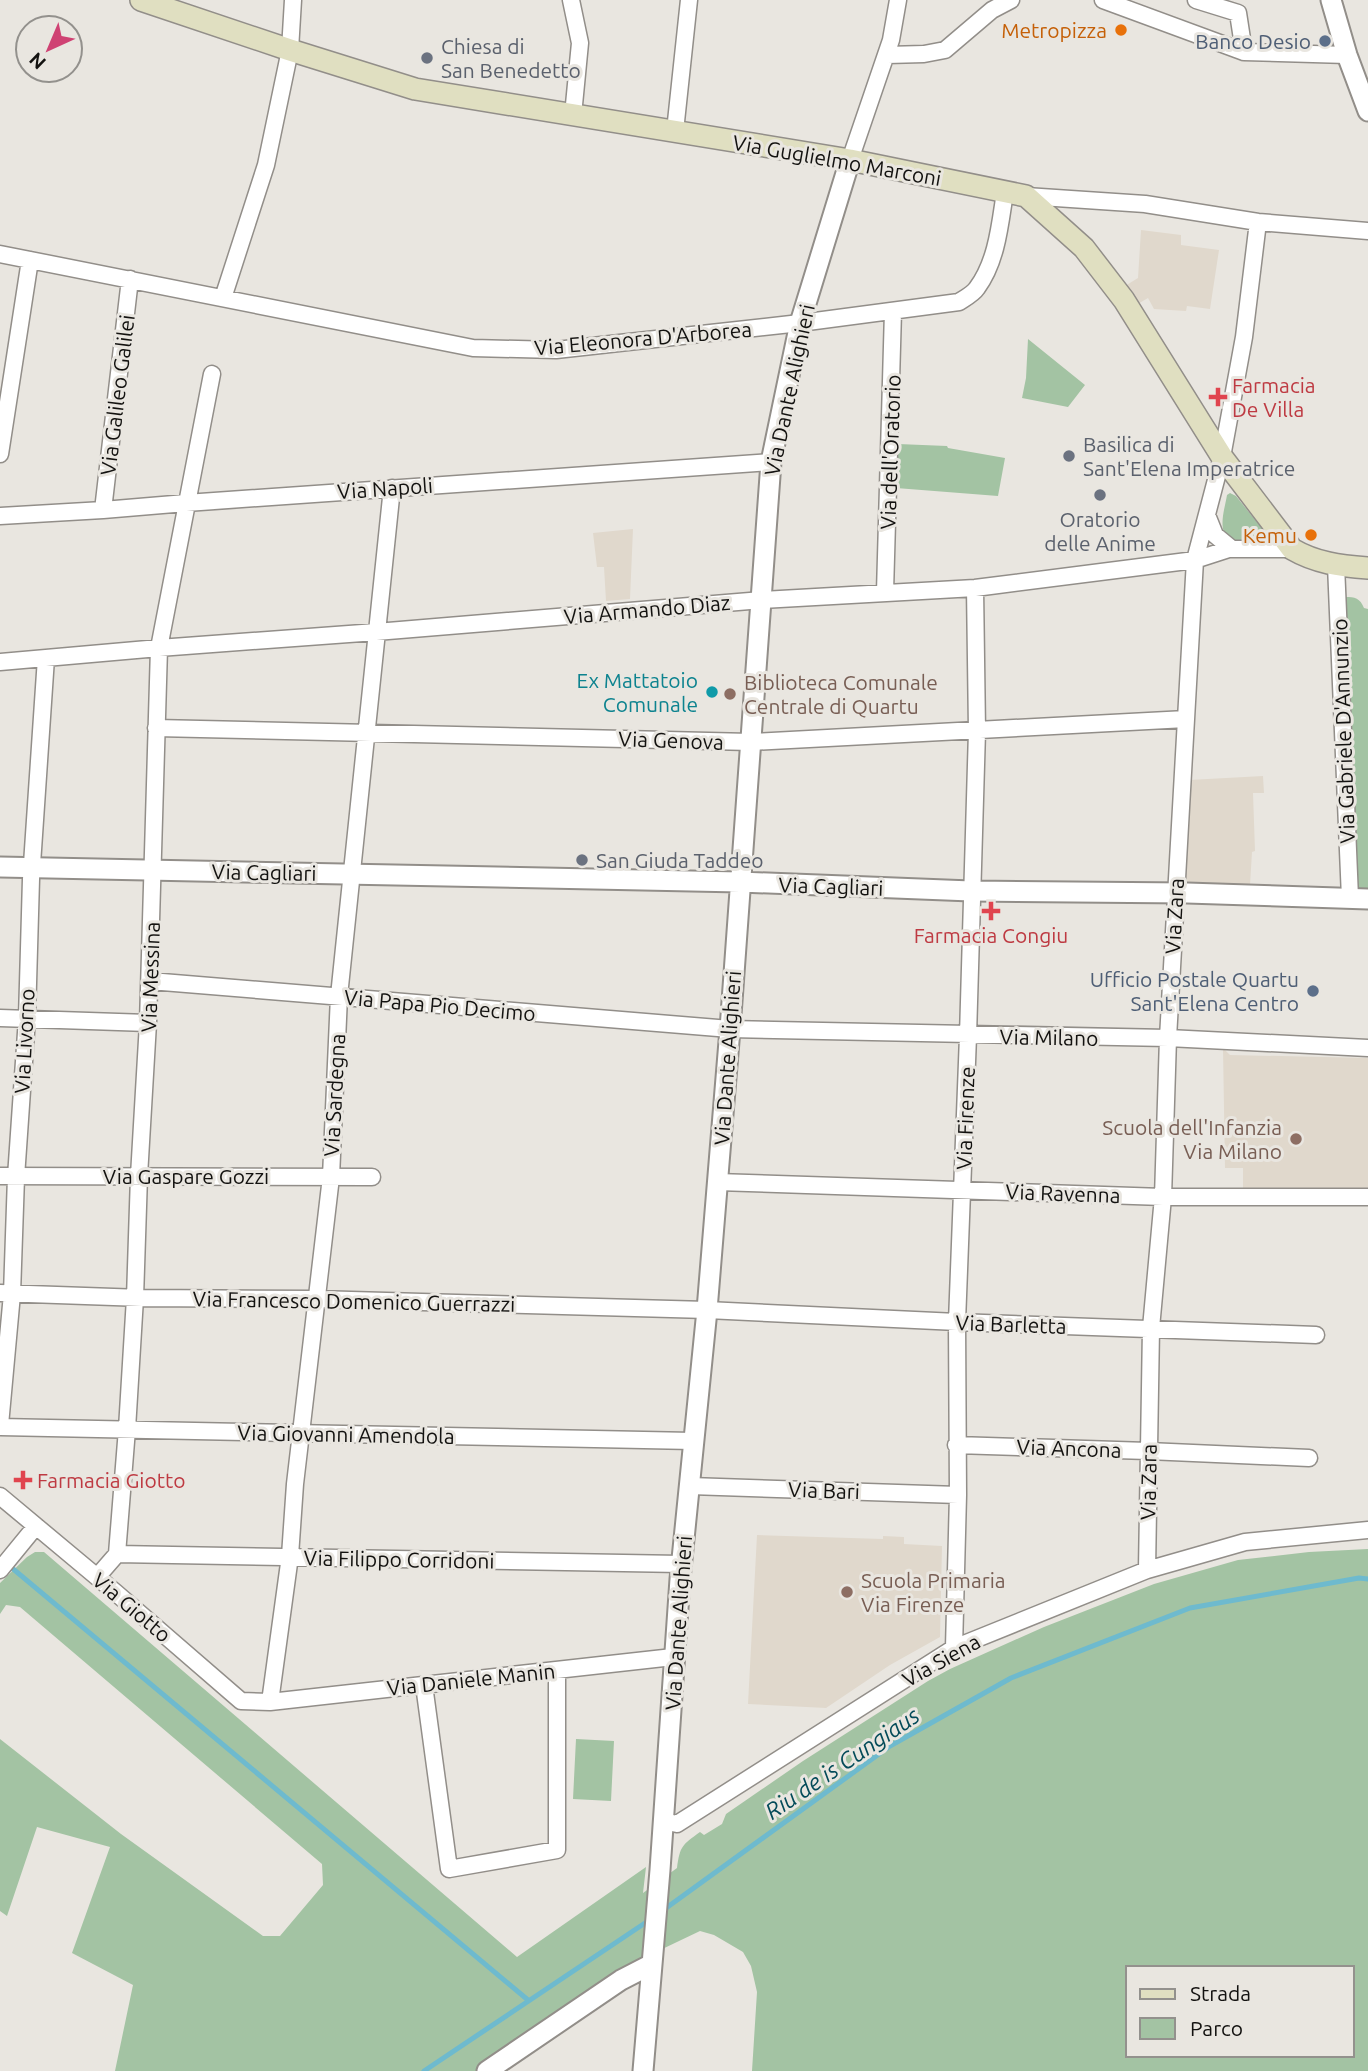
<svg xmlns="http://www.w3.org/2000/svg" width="1368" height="2071" viewBox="0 0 1368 2071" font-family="Ubuntu,sans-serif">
  <rect width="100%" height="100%" fill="#e9e6e0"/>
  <!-- built -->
  <path fill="#e0d8cc" d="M1141,230L1181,235V245L1219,250L1210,309L1187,306L1186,311L1154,309L1148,298L1136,305L1125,286L1138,278Z
    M633,529L630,599L606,601L604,567H597L593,533Z
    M1263,776L1264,793H1253L1255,851L1252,852L1250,885L1183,884L1189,780Z
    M1223,1048L1230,1055L1368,1058V1189L1243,1188V1168H1225Z
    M757,1535L883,1539V1536L904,1537V1544L942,1546L940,1637L890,1665L826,1708L748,1704Z"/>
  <!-- green -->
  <path fill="#a3c3a3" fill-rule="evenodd" d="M1028,339L1085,385L1068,407L1022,398L1026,378Z
    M898,444L947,446L948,448L1005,458L998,496L896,488Z
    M1230,493L1236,496L1268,536L1261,541C1253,541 1239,543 1231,540C1216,533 1225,508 1227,495Z
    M1345,597C1355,597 1360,598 1364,608L1368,609V895H1354Z
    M1368,1549V2071H752L757,1992L751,1966L743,1952L714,1935L700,1931L633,1963L477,2071H115L133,1985L72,1953L110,1847L37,1827L7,1916L0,1911V1739L121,1834L263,1936H280L323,1885L322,1864L20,1607L6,1605L0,1614V1583L27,1557L35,1552H44L517,1957L646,1867L643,1893L677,1868C680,1846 682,1845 700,1832L704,1835L722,1824L726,1814L803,1761L928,1681L950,1669L1044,1627L1154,1584L1238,1560L1309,1552ZM1128,1968H1352V2055H1128Z
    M576,1739L614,1741L611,1801L573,1799Z"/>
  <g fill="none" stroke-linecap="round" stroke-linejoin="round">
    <!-- stream -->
    <path stroke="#6ebace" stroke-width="5" d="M0,1558L528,2000
      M662,1911L890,1746L1011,1678L1190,1608L1359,1578L1368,1579
      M424,2071L651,1919"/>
    <defs>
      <path id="minor" d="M571,0L580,43L573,115
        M1103,0L1244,52L1347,55
        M1196,0L1238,13L1244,52
        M887,55L924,54L945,50L992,10L1011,0
        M675,131L689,0
        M850,160L891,40L898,0
        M1026,196L1145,204L1258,222L1368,231
        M0,254L473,348L556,350L800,323L959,302C965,298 973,294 977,288C997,261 1000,224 1005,192
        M223,298L266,165L290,50L293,0
        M0,454L30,260
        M103,510L130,279
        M1207,515L1215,535L1232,549
        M0,516L103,510L186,503L771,462
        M1336,565L1350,898
        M885,592L893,311
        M0,662L159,648L376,632L762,600L975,588L1195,560L1229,549H1292
        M156,728L751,742L1186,719
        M150,981L730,1029L1168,1038L1368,1048
        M0,1018L148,1023
        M0,1176L372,1177
        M717,1182L1163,1197H1368
        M0,1293L142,1298L316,1299L707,1310L957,1322L1316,1335
        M0,1425L12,1294L16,1177L27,1018L31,879L46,658
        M0,1427L693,1441
        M956,1445L1148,1451L1309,1458
        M690,1486L958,1495
        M0,1496L115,1592L241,1701L270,1702L673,1657
        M117,1554L681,1564
        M0,1570L36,1526
        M1147,1570L1151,1328L1163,1197L1168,1038L1195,560L1222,457L1244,337L1258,222
        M97,1577L117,1554L127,1429L135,1298L139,1176L148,1023L159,648L212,374
        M954,1648L958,1495L957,1322L968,1036L977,731L975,588
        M424,1685L449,1869L557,1850V1670
        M270,1702L290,1556L295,1484L331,1177L339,996L392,488
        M663,1821L677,1824L954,1648L1147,1570L1245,1542L1368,1530"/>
      <path id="tertiary" d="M1331,0L1347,55L1368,111
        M0,867L740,882L971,891L1187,893L1368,899
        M487,2071L621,1980L652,1964
        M643,2071L660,1870L680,1579L707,1310L730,1029L771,462L800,323L850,160"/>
      <path id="secondary" d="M141,0L290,50L415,89L850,160L1026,196L1084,248L1124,300L1222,457L1292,549C1316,563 1340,566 1368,568"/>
    </defs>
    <!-- minor casing -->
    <use href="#minor" stroke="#928e89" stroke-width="19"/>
    <!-- tertiary casing -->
    <use href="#tertiary" stroke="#928e89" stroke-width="23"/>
    <!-- secondary casing -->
    <use href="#secondary" stroke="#928e89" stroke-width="24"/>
    <!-- minor -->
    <use href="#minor" stroke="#fff" stroke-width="16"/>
    <!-- tertiary -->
    <use href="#tertiary" stroke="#fff" stroke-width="19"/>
    <!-- secondary -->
    <use href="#secondary" stroke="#e0dfc1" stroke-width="21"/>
  </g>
  <!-- markers -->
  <g fill="#e8710a" stroke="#e9e6e0" stroke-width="2.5">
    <circle cx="1121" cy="30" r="7"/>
    <circle cx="1311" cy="535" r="7"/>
  </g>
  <g fill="#5c6f8a" stroke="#e9e6e0" stroke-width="2.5">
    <circle cx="1325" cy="41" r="7"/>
    <circle cx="1313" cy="991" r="7"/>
  </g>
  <g fill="#6b7280" stroke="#e9e6e0" stroke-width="2.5">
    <circle cx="427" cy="58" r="7"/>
    <circle cx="1069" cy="456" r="7"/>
    <circle cx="1100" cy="495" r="7"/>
    <circle cx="582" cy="860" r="7"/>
  </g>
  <g fill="#e0444e" stroke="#e9e6e0" stroke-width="2.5">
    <path d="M1214.5 386.5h7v7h7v7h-7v7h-7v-7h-7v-7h7z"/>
    <path d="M987.5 900.5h7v7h7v7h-7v7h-7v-7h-7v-7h7z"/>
    <path d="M19.5 1469.5h7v7h7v7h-7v7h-7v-7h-7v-7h7z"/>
  </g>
  <circle fill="#0f9aa8" stroke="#e9e6e0" stroke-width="2.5" cx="712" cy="692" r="7"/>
  <g fill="#8d6e63" stroke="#e9e6e0" stroke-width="2.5">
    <circle cx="730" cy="694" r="7"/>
    <circle cx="1296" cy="1139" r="7"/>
    <circle cx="847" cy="1592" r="7"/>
  </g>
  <g text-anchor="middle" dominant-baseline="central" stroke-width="6" stroke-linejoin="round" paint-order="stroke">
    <!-- food labels -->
    <g font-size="21" fill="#c56008" stroke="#e9e6e0" text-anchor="end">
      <text x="1107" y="30">Metropizza</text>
      <text x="1297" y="535">Kemu</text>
    </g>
    <!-- service labels -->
    <g font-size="21" fill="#4e5e75" stroke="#e9e6e0" text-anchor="end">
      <text x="1311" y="41">Banco Desio</text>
      <text x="1299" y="979">Ufficio Postale Quartu<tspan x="1299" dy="24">Sant'Elena Centro</tspan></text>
    </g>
    <!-- worship labels -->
    <g font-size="21" fill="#5b616d" stroke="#e9e6e0" text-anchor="start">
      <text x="441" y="46">Chiesa di<tspan x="441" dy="24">San Benedetto</tspan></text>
      <text x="1083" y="444">Basilica di<tspan x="1083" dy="24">Sant'Elena Imperatrice</tspan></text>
      <text x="1100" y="519" text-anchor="middle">Oratorio<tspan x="1100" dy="24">delle Anime</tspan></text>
      <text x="596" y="860">San Giuda Taddeo</text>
    </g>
    <!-- street labels -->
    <g font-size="21" fill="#131210" stroke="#e9e6e0">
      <text transform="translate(837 160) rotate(10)">Via Guglielmo Marconi</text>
      <text transform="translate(643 338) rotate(-5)">Via Eleonora D'Arborea</text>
      <text transform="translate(789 390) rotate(-78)">Via Dante Alighieri</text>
      <text transform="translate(117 395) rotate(-83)">Via Galileo Galilei</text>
      <text transform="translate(890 452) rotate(-88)">Via dell'Oratorio</text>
      <text transform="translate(385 488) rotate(-4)">Via Napoli</text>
      <text transform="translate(647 609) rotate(-5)">Via Armando Diaz</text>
      <text transform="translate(1343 731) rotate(-92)">Via Gabriele D'Annunzio</text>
      <text transform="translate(671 740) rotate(2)">Via Genova</text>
      <text transform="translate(264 872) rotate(1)">Via Cagliari</text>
      <text transform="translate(831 886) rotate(2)">Via Cagliari</text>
      <text transform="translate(1174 916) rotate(-87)">Via Zara</text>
      <text transform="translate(150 977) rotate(-88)">Via Messina</text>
      <text transform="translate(440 1005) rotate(5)">Via Papa Pio Decimo</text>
      <text transform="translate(1049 1037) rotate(1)">Via Milano</text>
      <text transform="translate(24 1041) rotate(-87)">Via Livorno</text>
      <text transform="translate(727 1058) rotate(-86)">Via Dante Alighieri</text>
      <text transform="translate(334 1095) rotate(-87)">Via Sardegna</text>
      <text transform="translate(965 1118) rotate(-88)">Via Firenze</text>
      <text x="186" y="1176">Via Gaspare Gozzi</text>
      <text transform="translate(1063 1193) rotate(2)">Via Ravenna</text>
      <text transform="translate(354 1301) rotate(1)">Via Francesco Domenico Guerrazzi</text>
      <text transform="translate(1011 1324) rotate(2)">Via Barletta</text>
      <text transform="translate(346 1434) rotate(1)">Via Giovanni Amendola</text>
      <text transform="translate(1069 1448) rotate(2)">Via Ancona</text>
      <text transform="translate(1148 1482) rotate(-89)">Via Zara</text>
      <text transform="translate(824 1490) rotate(2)">Via Bari</text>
      <text transform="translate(399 1559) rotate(1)">Via Filippo Corridoni</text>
      <text transform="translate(132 1607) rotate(40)">Via Giotto</text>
      <text transform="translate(678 1623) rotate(-86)">Via Dante Alighieri</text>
      <text transform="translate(941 1660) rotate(-29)">Via Siena</text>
      <text transform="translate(471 1679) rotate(-6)">Via Daniele Manin</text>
    </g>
    <!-- health labels -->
    <g font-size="21" fill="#be3a42" stroke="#e9e6e0" text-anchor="start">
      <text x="1232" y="385">Farmacia<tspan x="1232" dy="24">De Villa</tspan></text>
      <text x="991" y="935" text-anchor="middle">Farmacia Congiu</text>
      <text x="37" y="1480">Farmacia Giotto</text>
    </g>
    <!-- culture labels -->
    <g font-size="21" fill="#0d838f" stroke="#e9e6e0" text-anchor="end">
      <text x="698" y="680">Ex Mattatoio<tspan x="698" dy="24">Comunale</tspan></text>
    </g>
    <!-- education labels -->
    <g font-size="21" fill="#785e54" stroke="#e9e6e0" text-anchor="start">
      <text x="744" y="682">Biblioteca Comunale<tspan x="744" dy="24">Centrale di Quartu</tspan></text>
      <text x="1282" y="1127" text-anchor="end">Scuola dell'Infanzia<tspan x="1282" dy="24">Via Milano</tspan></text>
      <text x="861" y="1580">Scuola Primaria<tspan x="861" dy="24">Via Firenze</tspan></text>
    </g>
    <!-- water labels -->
    <g font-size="23" font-style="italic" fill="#044b59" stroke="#e9e6e0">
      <text transform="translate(842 1763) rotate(-34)">Riu de is Cungiaus</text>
    </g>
  </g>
  <!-- legend -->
  <rect x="1126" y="1966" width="228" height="91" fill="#e9e6e0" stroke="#93918d" stroke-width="2"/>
  <rect x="1140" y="1989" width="35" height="10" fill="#e0dfc1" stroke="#93918d" stroke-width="2"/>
  <text x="1190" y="2001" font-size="21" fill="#131210">Strada</text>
  <rect x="1140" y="2018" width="35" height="21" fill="#a3c3a3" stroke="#93918d" stroke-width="2"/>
  <text x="1190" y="2036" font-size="21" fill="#131210">Parco</text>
  <!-- north arrow -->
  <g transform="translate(49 49) rotate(224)"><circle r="33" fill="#e9e6e0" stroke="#93918d" stroke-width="2"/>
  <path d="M0-5L12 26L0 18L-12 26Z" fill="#cf4273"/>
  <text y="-10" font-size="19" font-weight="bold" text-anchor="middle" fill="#131210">N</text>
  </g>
</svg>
